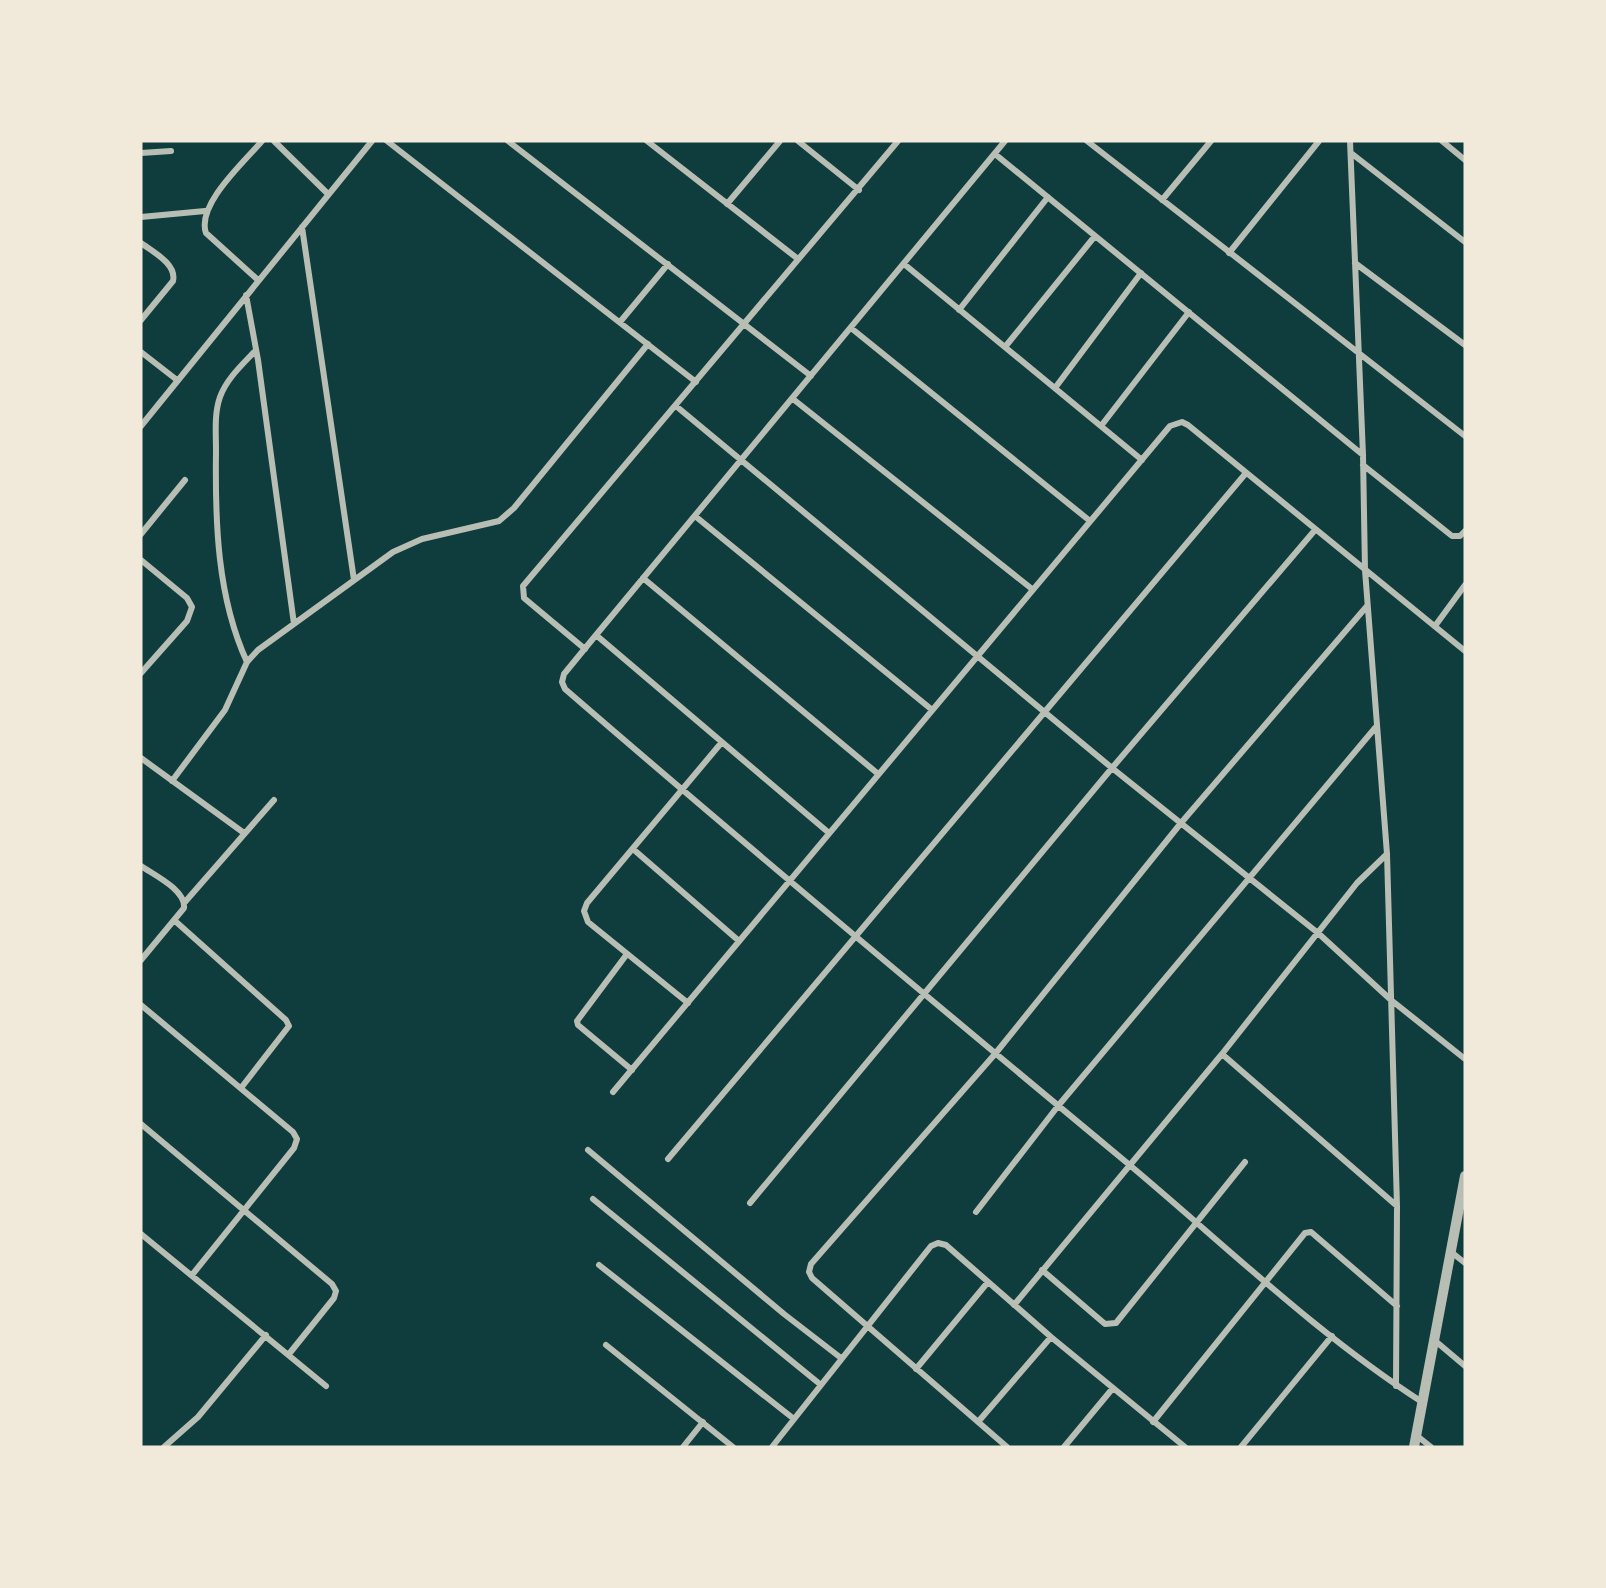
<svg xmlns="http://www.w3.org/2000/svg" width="1606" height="1588" viewBox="0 0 1606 1588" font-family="'Crimson Pro',serif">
  <rect width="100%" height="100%" fill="#0f3d3e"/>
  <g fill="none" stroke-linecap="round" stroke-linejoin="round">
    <!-- minor -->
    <path stroke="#b8beb3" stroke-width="6" d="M274,141L328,194
      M387,141L696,382
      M508,141L811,376
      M647,141L798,259
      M798,141L859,190
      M1005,141L596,635L564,674L562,682L565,689C750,849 938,1006 1126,1162C1223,1243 1315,1333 1422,1402
      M1087,141L1465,436
      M1350,141L1363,455L1365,570L1387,854L1397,1206L1396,1386
      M1442,141L1465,160
      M141,153L171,151
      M1351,153L1465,242
      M995,154L1363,455
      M1162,200L1211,141
      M727,204L780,141
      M141,217L205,211
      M302,227L354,580
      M141,243C153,252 177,264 173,281L141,320
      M1229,253L1319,141
      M1355,263L1465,345
      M904,264L1142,460
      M258,280L206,233C196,205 244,162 262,141
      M246,295L258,360L294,624
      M959,310L1048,197
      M620,322L668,264
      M851,328L1090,521
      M1005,347L1095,236
      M141,352L177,380
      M1055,388L1141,273
      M793,399L1032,589
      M676,406L1112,768L1318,933L1391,1000L1465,1059
      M141,426L372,141
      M1101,426L1189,312
      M1363,465L1452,536H1460L1465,531
      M695,516L931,709
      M141,534L185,480
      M141,560L187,598L192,607L187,621L141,673
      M643,578L877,773
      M1435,626L1465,585
      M596,635L829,833
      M585,649L524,598L523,586L898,141
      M247,662C217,597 215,521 216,451C216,433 214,414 220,397C227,378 243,364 256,350
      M141,758L244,833
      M172,781L225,710L247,662L258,650L393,552L422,539L499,521L514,508L648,344
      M633,849L739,941
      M141,866C154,875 186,890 184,908L141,960
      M185,902L274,800
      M174,920L286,1020L289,1026L241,1088
      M627,954L577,1021L578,1025L632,1070
      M688,1003L588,922L584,911L587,903L722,742
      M141,1005L293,1132L297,1139L294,1148L192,1275
      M1222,1054L1397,1206
      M613,1092L1170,426L1182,422L1188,425L1465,651
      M141,1124L332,1284L336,1291L334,1298L289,1354
      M588,1150L784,1314L841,1358
      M668,1159L1246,473
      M593,1199L821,1385
      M750,1203L1112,768L1315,530
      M976,1212L1058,1106L1375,728
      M141,1234L326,1386
      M1450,1251L1465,1263
      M599,1265L794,1419
      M1042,1270L1105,1324L1116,1323L1245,1162
      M1014,1305L1222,1054L1357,883L1387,854
      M1433,1339L1465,1366
      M606,1345L733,1447
      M916,1369L988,1282
      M978,1422L1051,1337
      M1153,1422L1305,1233L1311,1232L1397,1306
      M1416,1435L1431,1447
      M164,1447L198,1417L266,1335
      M683,1447L703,1422
      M772,1447L931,1246L938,1243L946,1245L1051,1337L1185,1447
      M1007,1447L812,1278L809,1272L811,1264L995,1054L1181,823L1367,606
      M1064,1447L1113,1388
      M1241,1447L1332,1336"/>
    <!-- tertiary -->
    <path stroke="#b8beb3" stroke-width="10" d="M1414,1447L1465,1176"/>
  </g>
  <!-- border -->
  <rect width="1606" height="1588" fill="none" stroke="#f1e9da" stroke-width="285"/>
</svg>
